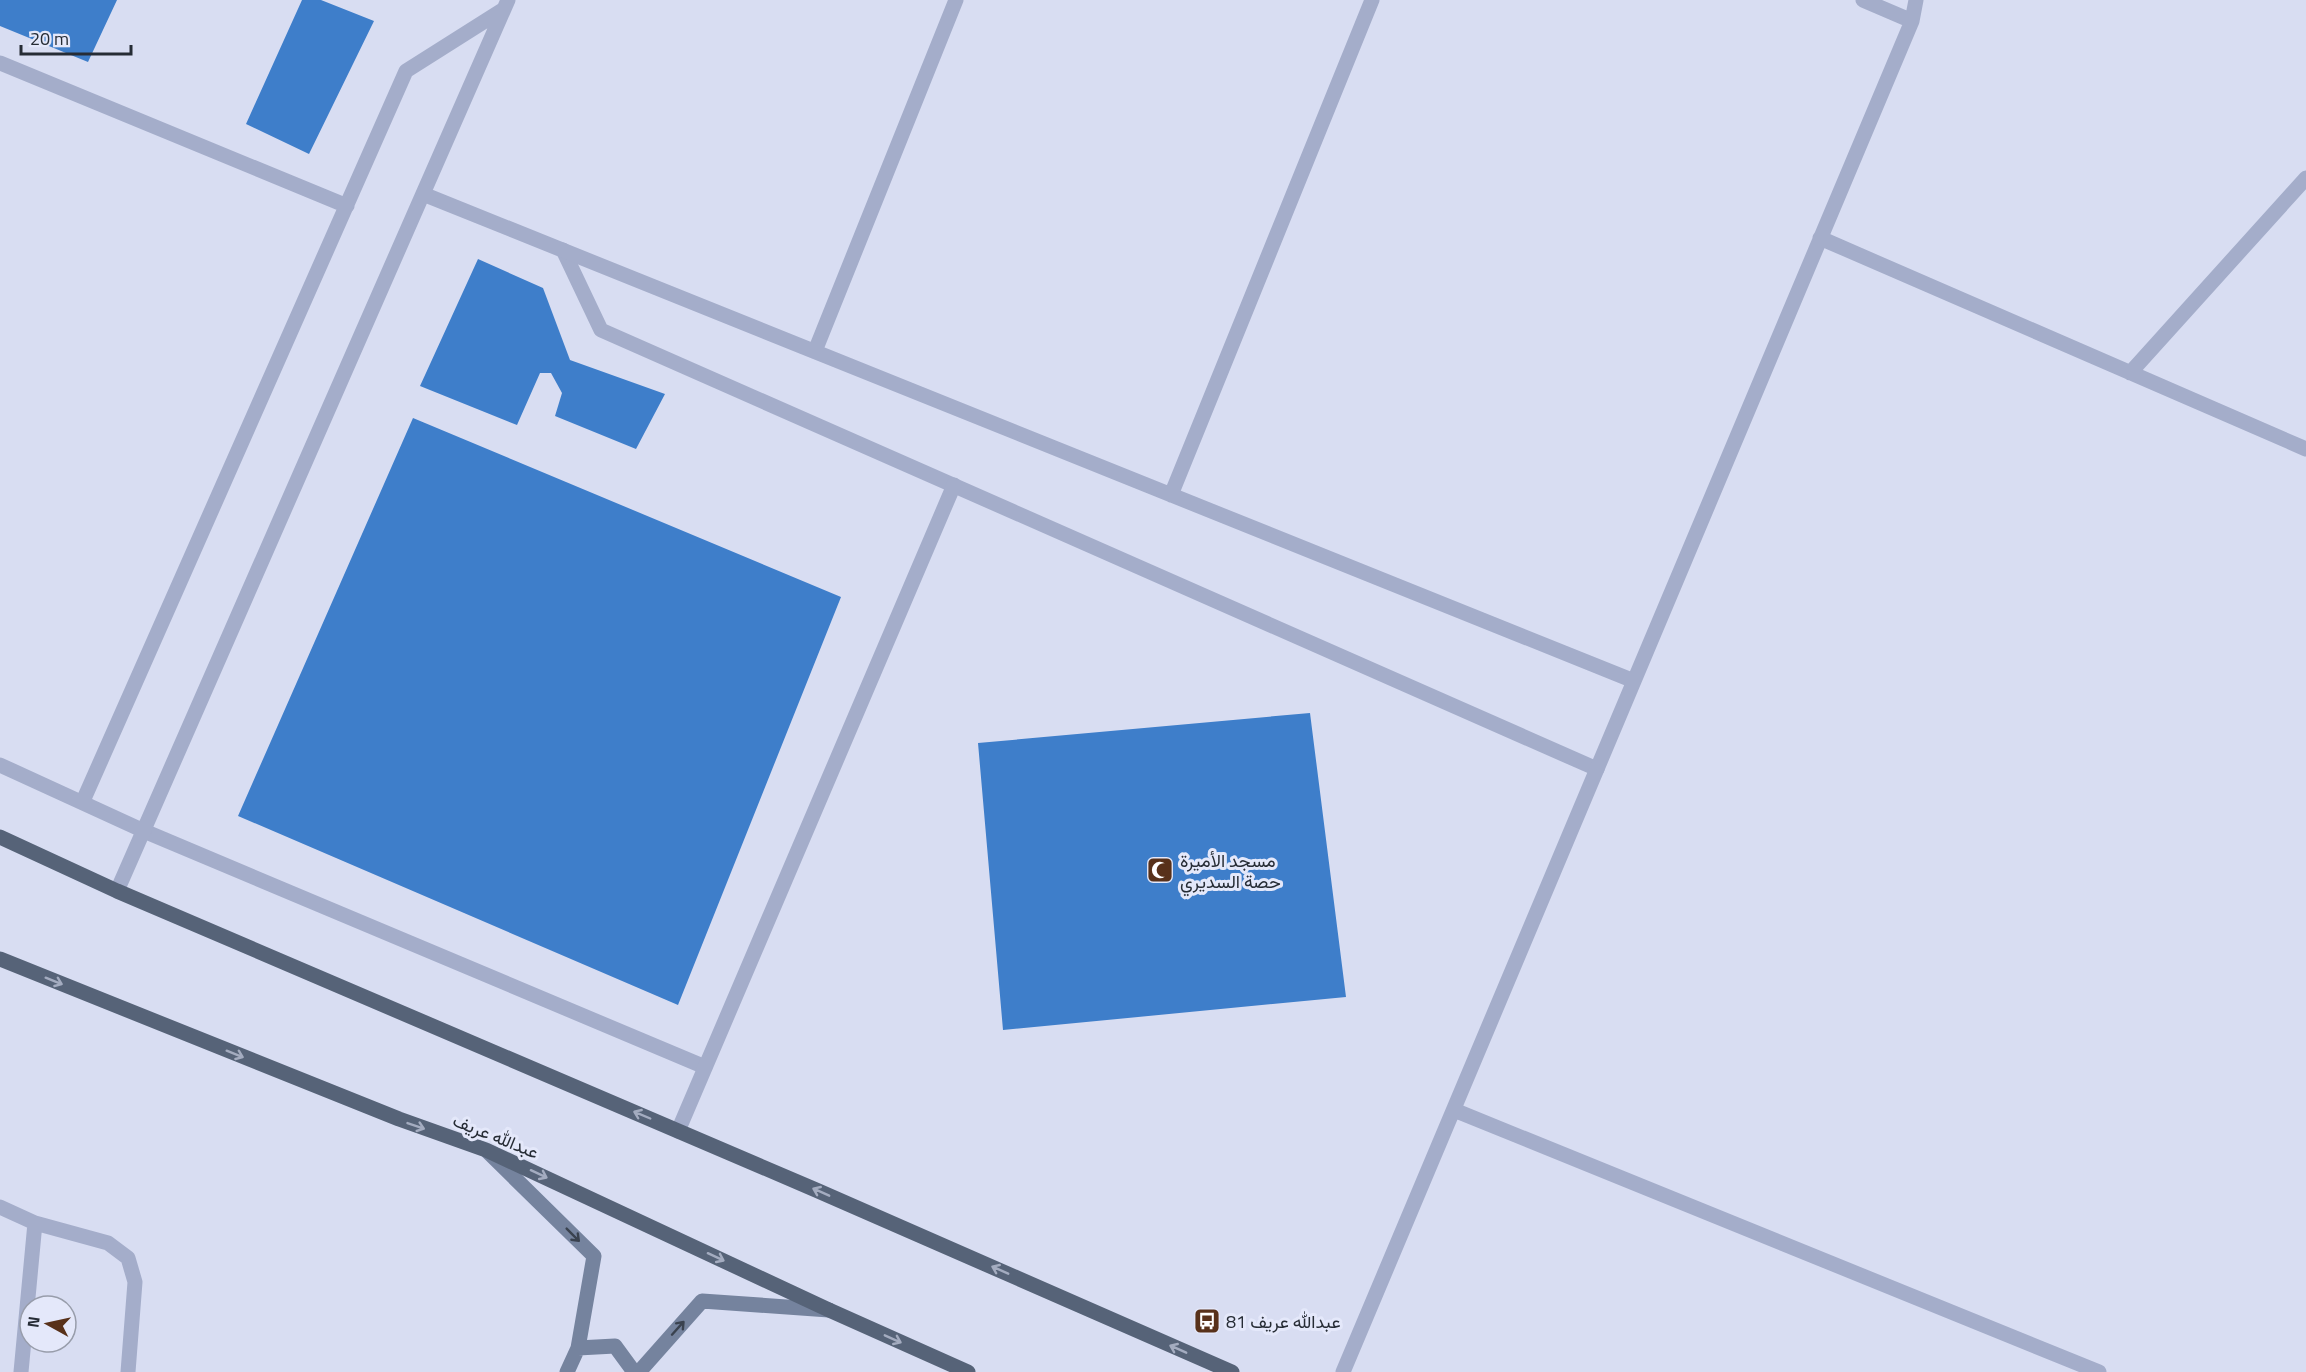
<svg xmlns="http://www.w3.org/2000/svg" width="2306" height="1372" viewBox="0 0 2306 1372" font-family="'Titillium Web',Vazirmatn,sans-serif">
  <rect width="100%" height="100%" fill="#d8ddf2"/>
  <!-- building -->
  <path fill="#3e7eca" d="M0,0H117L88,62L0,26Z
    M302,0H321L374,21L309,154L246,124Z
    M478,259L543,288L570,360L665,394L636,449L555,416L562,393L551,373H540L517,425L420,386Z
    M413,418L841,597L678,1005L238,816Z
    M1310,713L1346,997L1003,1030L978,743Z"/>
  <g fill="none" stroke-linecap="round" stroke-linejoin="round">
    <!-- path -->
    <path stroke="#8e99b6" stroke-width="4" stroke-dasharray="3 3" stroke-linecap="butt" d="M1203,1333L1207,1321"/>
    <!-- lane -->
    <path stroke="#a4adca" stroke-width="15" d="M563,250L601,330L1597,769
      M144,831L705,1067
      M0,1207L35,1223L108,1243L128,1258L135,1282L128,1372
      M21,1372L35,1223"/>
    <!-- street -->
    <path stroke="#a4adca" stroke-width="15" d="M1863,0L1912,21
      M0,63L347,206
      M423,194L1634,681
      M1820,238L2306,449
      M815,351L956,0
      M2130,373L2306,178
      M1171,495L1372,0
      M0,765L144,831
      M83,801L406,71L504,9
      M117,891L508,0
      M1454,1110L2099,1372
      M678,1131L954,485
      M1343,1372L1912,21L1916,0"/>
    <!-- secondary -->
    <path stroke="#75839e" stroke-width="15" d="M488,1152L594,1256L578,1348L567,1372
      M578,1348L615,1346L634,1372
      M639,1372L702,1301L829,1310"/>
    <!-- primary -->
    <path stroke="#566378" stroke-width="15" d="M0,837L117,891L816,1190L1232,1372
      M0,959L399,1119L486,1150L829,1310L968,1372"/>
  </g>
  <!-- one-way arrows -->
  <defs><path id="oneway-shaft" d="M-6 0H5M1.5-3L5.5 0L1.5 3" fill="none" stroke-width="1.6" stroke-linecap="round" stroke-linejoin="round" transform="scale(1.5)"/></defs>
  <g stroke="#a4acc0">
    <use href="#oneway-shaft" transform="translate(54 981) rotate(22)"/>
    <use href="#oneway-shaft" transform="translate(235 1054) rotate(22)"/>
    <use href="#oneway-shaft" transform="translate(642 1115) rotate(-157)"/>
    <use href="#oneway-shaft" transform="translate(416 1126) rotate(19)"/>
    <use href="#oneway-shaft" transform="translate(539 1174) rotate(25)"/>
    <use href="#oneway-shaft" transform="translate(821 1192) rotate(-156)"/>
    <use href="#oneway-shaft" transform="translate(716 1257) rotate(25)"/>
    <use href="#oneway-shaft" transform="translate(1000 1270) rotate(-156)"/>
    <use href="#oneway-shaft" transform="translate(893 1339) rotate(24)"/>
    <use href="#oneway-shaft" transform="translate(1178 1349) rotate(-156)"/>
  </g>
  <g stroke="#3a424f">
    <use href="#oneway-shaft" transform="translate(573 1235) rotate(45)"/>
    <use href="#oneway-shaft" transform="translate(678 1328) rotate(-48)"/>
  </g>
  <!-- icons -->
  <defs>
    <symbol id="mosque-square" viewBox="-11 -11 22 22"><rect x="-9" y="-9" width="18" height="18" rx="4" fill="#58311a" stroke="#e4e8fa"/><path d="M3.5-4.9A6 6 0 1 0 3.5 4.9A5 5 0 1 1 3.5-4.9Z" fill="#fff"/></symbol>
    <symbol id="bus-square" viewBox="-11 -11 22 22"><rect x="-9" y="-9" width="18" height="18" rx="4" fill="#58311a" stroke="#e4e8fa"/><path d="M-5-6H5V4H4V6H2V4H-2V6H-4V4H-5ZM-3.5-4V0h7V-4ZM-3.5 1.2v1.5H-2V1.2ZM2 1.2v1.5H3.5V1.2Z" fill="#fff"/></symbol>
  </defs>
  <g fill-rule="evenodd">
    <use href="#mosque-square" x="1145" y="855" width="30" height="30"/>
    <use href="#bus-square" x="1192" y="1306" width="30" height="30"/>
  </g>
  <g text-anchor="middle" dominant-baseline="central" stroke-width="6" stroke-linejoin="round" paint-order="stroke">
    <!-- poi labels -->
    <g font-size="18" fill="#262c35" stroke="#e4e8fa" text-anchor="start">
      <text x="1180" y="860">مسجد الأميرة<tspan x="1180" dy="21">حصة السديري</tspan></text>
      <text x="1226" y="1321">عبدالله عريف 81</text>
    </g>
    <!-- street labels -->
    <g font-size="18" fill="#262c35" stroke="#e4e8fa">
      <text transform="translate(496 1136) rotate(22)">عبدالله عريف</text>
    </g>
  </g>
  <!-- north arrow -->
  <g transform="translate(48 1324) rotate(278)"><circle r="28" fill="#e4e8fa" stroke="#989dab" stroke-width="1.5"/>
  <path d="M0-4.5L10 22L0 15L-10 22Z" fill="#58311a"/>
  <text y="-9" font-size="16" font-weight="bold" text-anchor="middle" fill="#262c35">N</text>
  </g>
  <!-- scale -->
  <path d="M21 45v9h110v-9" fill="none" stroke="#262c35" stroke-width="3"/>
  <text x="30" y="45" font-size="18" fill="#262c35" stroke="#e4e8fa" stroke-width="4.5" paint-order="stroke">20 m</text>
</svg>
